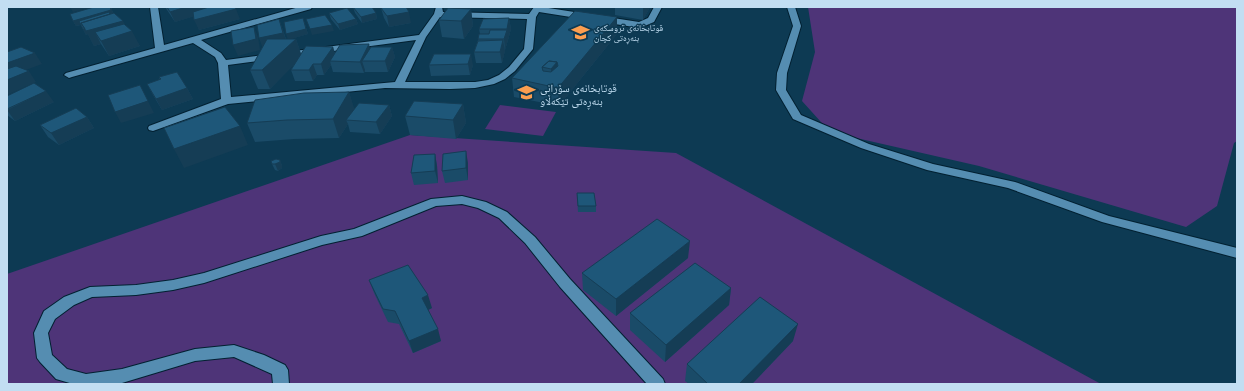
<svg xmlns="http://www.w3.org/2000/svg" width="1244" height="391" viewBox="0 0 1244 391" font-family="'Noto Serif','Noto Naskh Arabic',serif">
  <rect width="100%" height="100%" fill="#0d3a53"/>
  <!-- green -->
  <path fill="#4e3478" d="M808,7H1237V141L1234,143L1217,206L1186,227L979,166L830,132L802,101L815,52Z
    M500,105L556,112L543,136L485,129Z
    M410,135L676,153L1101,384H7V274Z"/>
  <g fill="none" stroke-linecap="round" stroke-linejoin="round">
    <defs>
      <path id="street" d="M150,7H158L164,45L299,7H312L311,9L201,40L221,53L226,60L419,35L434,14L436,7H442L443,12L529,14L534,7H542L639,22L648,18L654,7H662L654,22L640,28L539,12L536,17L533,49L515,71L505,79L494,84L475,88L450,89L385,88L228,104L153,131L149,130L148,128L149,126L221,99L218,63L215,57L193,43L72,77L69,78L64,75L66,73L155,48ZM440,17L527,19L524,49L509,67L499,75L488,80L475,82H405L426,37ZM416,40L395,82L231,97L228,65Z
        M787,7H795L801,26L787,73L786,90L801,115L869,144L933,164L1015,182L1109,216L1237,248V258L1102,222L1008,188L927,170L861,148L793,119L776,90L777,73L793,26Z
        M462,196L486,202L507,212L535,237L570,279L663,379L665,384H647L560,287L525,243L499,218L478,208L462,204L436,206L362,236L322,245L204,283L173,290L136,295L92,297L74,305L55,319L48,333L52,355L67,369L86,374L122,369L195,349L234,345L264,355L285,365L288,370L289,384H273L272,374L234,357L195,361L122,383L113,384H73L56,379L40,362L37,358L34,333L44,311L64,297L90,287L136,285L173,280L204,273L321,236L354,229L431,199Z"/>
    </defs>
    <!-- street casing -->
    <use href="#street" stroke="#022031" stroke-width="2"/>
    <!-- street -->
    <use href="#street" fill="#558db1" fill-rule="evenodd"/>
  </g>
  <!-- wall -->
  <path fill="#1a4b68" d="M94,7H111L113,13L120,18L140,46L109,56L101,44L94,46L88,34L86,35L81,25L76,26L73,21Z
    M165,7H207L240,19L199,30L194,16L175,22Z
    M353,7L376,13L377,19L362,23L355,13Z
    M615,7H650L643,20L615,15Z
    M381,8L411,23L389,27L384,18Z
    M471,9L473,26L464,39L442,37L439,20Z
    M329,13L356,19L358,24L340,30L331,19Z
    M617,17V34L559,106L514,97L512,78Z
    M303,18L308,34L290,39H296L301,54L333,47L335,54L392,47L395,57L388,72H365V70L364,73L333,72L331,65L324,75H317L313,81H295L291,70L294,64L270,89H258L250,70L263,47L279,19L286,39H288Z
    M509,18L511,29L508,40L505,50L502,63H476L474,52L480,34L479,29Z
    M434,54L473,65L470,75L431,76L429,65Z
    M159,77L187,88L193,99L162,110L153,95L147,84L160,80Z
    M349,92L354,110L389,105L392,116L380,134L350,132L348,124L339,138L294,139L255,142L247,123Z
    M7,96L54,102L15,121L7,115Z
    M463,104L466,123L456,139L410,135L405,116Z
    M87,117L94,128L59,145L48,137L40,125Z
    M435,154L437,166L438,183L414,185L411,173Z
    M280,160L282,166V168L278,171L275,170L272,164Z
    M468,163V180L445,183L442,171Z
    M577,193L596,206V212H578Z
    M688,258L616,316L583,290L582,273Z
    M369,280L432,308L428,310L441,341L413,353L399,324L388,322L374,293Z
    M731,288L729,305L665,362L630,330V313Z
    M793,341L752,384H689L685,381L687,364Z"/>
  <!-- shaded-wall -->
  <path fill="#153d55" d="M70,7H92L73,12Z
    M111,7L114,16L76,26L73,21Z
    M186,7H207L209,12L175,22L170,12Z
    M643,7H650L643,20Z
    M236,9L240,19L199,30L194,20Z
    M471,9L473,26L464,39L461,21Z
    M409,12L411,23L389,27L387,16Z
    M376,13L377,19L362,23L361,17Z
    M119,17L121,21H123L129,32L132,31L140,46L109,56L101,41L95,32L101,44L94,46L85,29Z
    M617,17V34L559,106L558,88Z
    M303,18L308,34L288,40L286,34Z
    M509,18L511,29L508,40L507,29Z
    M279,19L287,43L263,49L259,38Z
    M356,19L358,24L340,30L338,24Z
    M332,25L334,31L312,35L310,29Z
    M254,27L258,37L260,50L238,56L233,45Z
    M83,29H85L88,34L86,35Z
    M507,30L508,40L505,50L504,39Z
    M296,39L302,57L270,89L262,70Z
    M503,40L505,51L502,63L500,52Z
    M369,44L371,55L362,61L365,70L364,73L360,62Z
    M333,47L336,58L330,61L331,65L324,75L321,64Z
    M392,47L395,57L388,72L385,61Z
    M35,53L42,64L10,76L7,72V63Z
    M471,54L473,65L470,75L468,64Z
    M557,62L559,84L552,87L551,69Z
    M313,64L317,75L313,81L309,70Z
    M29,71L36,82L7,95V80Z
    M187,88L193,99L162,110L156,99Z
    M46,91L54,102L15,121L7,110Z
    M349,92L355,111L346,120L348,124L339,138L333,119Z
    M148,101L154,113L121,123L115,112Z
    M463,104L466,123L456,139L453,120Z
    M389,105L392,116L380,134L376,122Z
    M87,117L94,128L59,145L51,133Z
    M240,126L248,145L184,168L174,149Z
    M466,151L468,163V180L466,168Z
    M435,154L437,166L438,183L435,171Z
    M280,160L282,166V168L278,171L275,164Z
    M690,241L688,258L616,316V299Z
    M731,288L729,305L665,362L666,345Z
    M428,295L432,308L426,311L422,298Z
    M798,324L793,341L752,384H739Z
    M438,329L441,341L413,353L409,341Z"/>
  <!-- building -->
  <path fill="#1e5779" stroke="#153d55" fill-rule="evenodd" d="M94,7H110L111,10L73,21L70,14Z
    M167,7H186L170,12Z
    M209,7H235L236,9L194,20L193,12Z
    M353,7H372L376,13L361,17Z
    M386,7H406L409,12L387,16L381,8Z
    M347,8L356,19L338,24L329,13Z
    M448,8L471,9L461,21L439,20Z
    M575,11L617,17L558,88L512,78ZM549,61L557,62L558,66L551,72L543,71L542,67Z
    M109,12L110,14L81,23L85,29H83L79,21Z
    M114,13L123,21L86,31L81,23Z
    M325,15L332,25L310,29L306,19Z
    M303,18L306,29L286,34L284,22Z
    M509,18L507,29H479L483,19Z
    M279,19L283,33L259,38L257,25Z
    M124,24L132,31L101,41L95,32Z
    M254,27L256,39L233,45L231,31Z
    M490,30H507L504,39H478L479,34H489Z
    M267,39H296L262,70H250Z
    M503,40L500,52H474L478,41Z
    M369,44L360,62L330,61L340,45Z
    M306,46L333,47L321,64H313L309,70H291Z
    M21,47L35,53L7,63V52Z
    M371,47H392L385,61H362Z
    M434,54H471L468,64L429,65Z
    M549,61L557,62L551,69L542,67Z
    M16,66L29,71L7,80V69Z
    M177,72L187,88L156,99L147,84L161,79L159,77Z
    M34,83L46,91L7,109V96Z
    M140,85L148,101L115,112L108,95Z
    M349,92L333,119L287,120L247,123L255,100L304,93Z
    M414,101L463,104L453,120L405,116Z
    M359,103L389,105L376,122L346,120Z
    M225,107L240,126L174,149L164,128Z
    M76,108L87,117L51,133L40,125Z
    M466,151V168L442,171L443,154Z
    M435,154V171L411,173L414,155Z
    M276,159L280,160V162L275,164H272L271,161Z
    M577,193H594L596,206H578Z
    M657,219L690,241L616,299L582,273Z
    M695,263L731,288L666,345L630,313Z
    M408,265L428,295L422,298L438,329L409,341L395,311L383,309L369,280Z
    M760,297L798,324L739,384H708L687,364Z"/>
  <!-- icons -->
  <defs>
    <symbol id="school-bare" viewBox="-9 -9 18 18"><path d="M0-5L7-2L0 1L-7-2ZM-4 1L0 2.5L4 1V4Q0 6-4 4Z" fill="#fb9e50" stroke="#0d3a53" stroke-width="2.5" paint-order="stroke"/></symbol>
  </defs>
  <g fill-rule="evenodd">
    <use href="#school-bare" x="568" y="20" width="25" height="25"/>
    <use href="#school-bare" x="514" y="80" width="25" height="25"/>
  </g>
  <g text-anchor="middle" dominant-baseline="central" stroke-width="3" stroke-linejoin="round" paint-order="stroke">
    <!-- far-poi labels -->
    <g font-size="9" fill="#c2def2" stroke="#0d3a53" text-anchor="start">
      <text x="594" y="27">قوتابخانەی تروسکەی<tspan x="594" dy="10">بنەڕەتی کچان</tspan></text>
    </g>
    <!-- poi labels -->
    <g font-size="11" fill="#c2def2" stroke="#0d3a53" text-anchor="start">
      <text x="540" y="87">قوتابخانەی سۆرانی<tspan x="540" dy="13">بنەڕەتی تێکەڵاو</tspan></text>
    </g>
  </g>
  <!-- border -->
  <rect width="1244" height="391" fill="none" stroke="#c2def2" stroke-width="16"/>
</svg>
